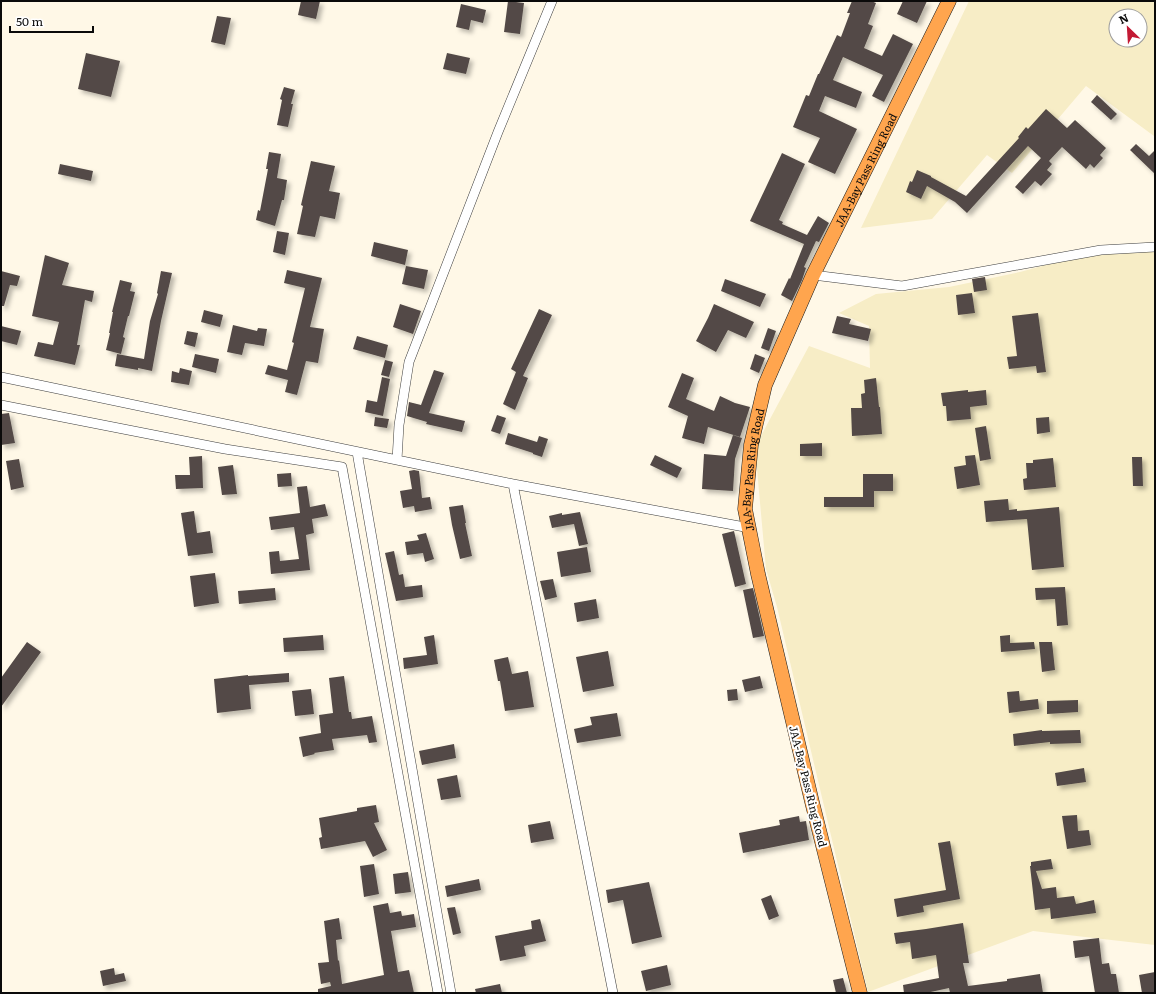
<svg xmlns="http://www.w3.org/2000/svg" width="1156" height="994" viewBox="0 0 1156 994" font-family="Literata,serif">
  <defs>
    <filter id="shadow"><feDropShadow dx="3.5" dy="3.5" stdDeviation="2" flood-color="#0004"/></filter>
  </defs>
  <rect width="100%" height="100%" fill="#fff8e7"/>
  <!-- farmland -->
  <path fill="#f7edc6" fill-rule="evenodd" d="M969,1H1155V135L1154,136L1086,86L1012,173L987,155L932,219L861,228ZM1116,16H1140V40H1116Z
    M1155,248V945L1033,931L868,992L777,607L766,569L755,447L809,346L870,368L869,326L839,313L876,294L949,287L1020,272L1101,250Z"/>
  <!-- building -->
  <path fill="#534a46" filter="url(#shadow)" d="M301,1H320L316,19L298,15Z
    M508,1L524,3L520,34L504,32Z
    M852,1H871L876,3L868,24L873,26L864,48L882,56L893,34L913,44L884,102L872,96L883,75L843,57L833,80L862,92L856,108L825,96L819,111L857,129L835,174L808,162L820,138L793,127L806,95L809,96L818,74H819L837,35L841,37L850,13H847Z
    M903,1H927L917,23L897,14Z
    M461,4L486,10L483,23L471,20L469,30L456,27Z
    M217,16L231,18L225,45L211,42Z
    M86,53L120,61L111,97L78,89Z
    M447,53L470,58L466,74L443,69Z
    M284,87L295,90L291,104H293L288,127L277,125L282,100L280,99Z
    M1097,95L1117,114L1111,120L1091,102Z
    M1046,109L1067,128L1075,120L1106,148L1100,155L1103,158L1094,168L1090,164L1086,169L1062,147L1049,161L1052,164L1047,170L1052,174L1041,186L1035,181L1023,194L1015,187L1041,158L1028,146L967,213L955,202L927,186L921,199L906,192L910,181L912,182L917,170L931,176V177L966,196L1019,138L1018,137L1026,127L1028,129Z
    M1136,144L1149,156L1155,150V174L1130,150Z
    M269,152L281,154L277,178L287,180L284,200H282L275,226L256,220L258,210L260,211L268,169H266Z
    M782,153L805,164L779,220L783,222L782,224L807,235L818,216L829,223L819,242L816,241L804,267L806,268L802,280L792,301L781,295L789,278L790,279L804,244L750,221Z
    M311,161L335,166L329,191L340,193L335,219L320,216L315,237L297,234L303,206L301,205Z
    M60,164L93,171L91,181L58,174Z
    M277,231L289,233L285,255L273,252Z
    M374,242L408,250L405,265L371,256Z
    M45,255L69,263L62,285L94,291L92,302L85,300L77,345H80L75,365L34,356L38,342L53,345L59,322L32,316Z
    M406,266L428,270L424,289L402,284Z
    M287,270L322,278L310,327L324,329L318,363L306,361L297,395L285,392L288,380L265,374L268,365L287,370L294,343L292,342L305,288L284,283Z
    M1,271L20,276L17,286L10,285L4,306H1Z
    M161,271L172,273L161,321L152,371L138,368V370L115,366L117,354L144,359L150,321L158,294L157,293Z
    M985,277L987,290L974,292L972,279Z
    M725,279L766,294L760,307L721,291Z
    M120,280L132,283L130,291L135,292L129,316H128L123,337L125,338L121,354L106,350L110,333H109L113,312H112Z
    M972,293L975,313L958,315L956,295Z
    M400,304L421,311L413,334L393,327Z
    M714,304L754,322L746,338L728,330L716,352L696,341L708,318Z
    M539,309L552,315L523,376L528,378L515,410L503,404L516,372L511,369Z
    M204,310L223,315L220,327L201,322Z
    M1038,313L1046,372L1037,373L1036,366L1009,369L1007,357L1017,356L1012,316Z
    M837,316L851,319L849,324L871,329L868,341L832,333Z
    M233,325L257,331L258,328L267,329L264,346L245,343L242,355L227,352Z
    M1,326L21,331L17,345L1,341Z
    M768,328L776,331L769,351L761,348Z
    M187,331L198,333L195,347L184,344Z
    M357,336L388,345L385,358L353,349Z
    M195,354L219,359L216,373L192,367Z
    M755,354L765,358L759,373L750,369Z
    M385,360L393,362L389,377L381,375Z
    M180,368L192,371L189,385L171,382L172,371L179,373Z
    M434,370L444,373L429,413L465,421L462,432L426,424L427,422L407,416L409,402L421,405Z
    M682,373L694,378L686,399L714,411L720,396L735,403L750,407L740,437L708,427L704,444L682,438L688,416L668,407Z
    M382,377L390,379L383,416L365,412L367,400L377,402Z
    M876,378L879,407H880L882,434L852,436L851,408H862L861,394L865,393L864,380Z
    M968,390V392L986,390L987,405L970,407L971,419L947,421L946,406H943L941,393Z
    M9,413L15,443L1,445V414Z
    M497,415L506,418L500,434L491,431Z
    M375,417L389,419L387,428L374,426Z
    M1049,417L1050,432L1037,434L1036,418Z
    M986,426L991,459L980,461L975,428Z
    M508,433L537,442L539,436L548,439L542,457L533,454V453L505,444Z
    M733,435L742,438L735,459L733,491L702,489L704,454L726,456Z
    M822,443V456H800V444Z
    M655,455L682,468L677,478L650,465Z
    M975,455L980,485L957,489L954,467L966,465L965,456Z
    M202,456L203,488L176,489L175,475H190L189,457Z
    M1132,457H1142L1143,486H1133Z
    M1053,458L1056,487L1024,490L1023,479L1027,478L1026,463H1033V460Z
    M19,459L24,487L11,490L6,461Z
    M233,465L237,494L222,495L218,467Z
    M414,470L419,471L422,498L430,497L432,509L415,512L414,506L403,508L400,491L412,489L409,471Z
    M291,473L292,486L278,487L277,474Z
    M863,474H893V491H874V507H824V497H863Z
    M307,486L310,507L325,504L328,516L312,519L314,533L306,535L310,570L271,574L269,552L279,551L280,561L299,559L294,527L271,530L269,517L300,513L297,487Z
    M1008,499L1009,510L1017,509V511L1059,507L1064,567L1032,570L1027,519L986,522L984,501Z
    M463,505L466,523H465L472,556L460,559L452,525L449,507Z
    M194,511L197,533L210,531L213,553L188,556L181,513Z
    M580,512L588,544L579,546L574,524L552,528L549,516L562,513V515Z
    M734,531L746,584L735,587L722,534Z
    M426,533L434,559L425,562L423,553L407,555L405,542L419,540L417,535Z
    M587,547L591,572L561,577L557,552Z
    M394,551L399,575L403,574L405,587L422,585L423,597L396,601L385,553Z
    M215,573L219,603L194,607L190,576Z
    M553,579L557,597L545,600L540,581Z
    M1065,587L1068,625L1057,626L1055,599L1036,600L1035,588Z
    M275,588L276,600L239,604L238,591Z
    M753,588L764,636L753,638L743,590Z
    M596,599L599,618L577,622L574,603Z
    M323,635L324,650L284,652L283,638Z
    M434,635L438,664L404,669L403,658L427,655L424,637Z
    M1010,635V643L1034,642L1035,649L1001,652L1000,636Z
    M27,642L41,652L1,707V678Z
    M1039,642H1052L1055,670L1042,672Z
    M608,651L614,686L583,692L576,657Z
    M508,657L512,674L528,671L534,707L505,711L500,681H498L494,660Z
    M289,673V682L249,685L251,709L217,713L214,679L248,675V676Z
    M344,676L349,712H351L352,719L372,716L377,742L369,743L367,735L332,739L334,750L314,753L315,754L303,757L299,737L321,733L319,715L333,713L329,678Z
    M760,676L763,688L745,692L742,680Z
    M311,689L314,714L295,716L292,691Z
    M737,689L738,700L728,701L727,690Z
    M1019,691L1020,701L1038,699L1039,709L1009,713L1007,692Z
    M1078,700V712L1047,714V701Z
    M617,713L621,736L577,743L574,729L592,725L590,717Z
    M1042,730V731L1080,730L1081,743L1050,744V742L1014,746L1013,734Z
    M454,744L456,758L422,765L419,751Z
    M1084,768L1086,782L1057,786L1055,773Z
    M457,775L461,797L441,800L437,779Z
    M376,805L379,822L374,823L387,850L373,857L365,841L321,849L319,838L322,837L319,818L357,811V808Z
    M1077,815L1078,831L1089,830L1091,845L1067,849L1062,816Z
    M799,816L800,822L806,821L809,840L743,853L739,833L780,825L779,820Z
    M550,821L554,839L531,843L528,825Z
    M950,841L960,899L923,906L924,912L897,917L894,899L946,890L938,843Z
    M1051,859L1053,869L1036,871L1042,889L1056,887L1057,898L1074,896L1076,904L1094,900L1096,913L1051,919L1050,908L1035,910L1030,866H1031V862Z
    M374,864L379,894L364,897L360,866Z
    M408,872L411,892L395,894L393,874Z
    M479,879L481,890L447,897L445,886Z
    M649,882L662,937L632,944L623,900L608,903L606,890Z
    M771,895L779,916L769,920L761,899Z
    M388,903L390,913L401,911L402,916L414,914L416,927L391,931L398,972L409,970L414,993H318V989L331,986L330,982L321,984L318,963L329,962L324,921L339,918L342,939L336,940L338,961L339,960L342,984L384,975L373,906Z
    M455,907L461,933L453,935L447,908Z
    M540,919L546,941L524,946L526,956L500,961L495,936L532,929L531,921Z
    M963,923L969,963H963L968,986L1007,981V979L1040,974L1043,993H950L949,988L926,993H904L903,985L939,978L936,955L912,959L910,942L896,944L894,933L926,929Z
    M1099,938L1102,964L1109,963L1111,974H1116L1119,993H1095L1089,956L1075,958L1073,941Z
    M667,965L671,985L646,991L641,971Z
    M114,968L115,975L124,973L126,981L103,986L100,971Z
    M1155,972V993H1142L1139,975Z
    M843,978L847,993H836L833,980Z
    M500,984L502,993H476L475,989Z"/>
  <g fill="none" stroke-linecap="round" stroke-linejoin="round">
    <defs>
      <path id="minor" d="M813,275L902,286L1101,250L1155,247
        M1,377L397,460L513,484L750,528
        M1,405L225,449L342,467L438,993
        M357,452L451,993
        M397,460L399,425L409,362L498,132L552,1
        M513,484L613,993"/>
      <g id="trunk">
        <path id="s1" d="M860,993L812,802L758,574L745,509L751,445L765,385L813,275L949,1"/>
      </g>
    </defs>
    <!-- minor casing -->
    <use href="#minor" stroke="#3d3d3d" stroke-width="10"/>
    <!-- trunk casing -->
    <use href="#trunk" stroke="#1b1b1b" stroke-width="15"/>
    <!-- minor -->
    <use href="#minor" stroke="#fff" stroke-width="9"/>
    <!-- trunk -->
    <use href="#trunk" stroke="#ffa54e" stroke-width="14"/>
  </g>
  <g text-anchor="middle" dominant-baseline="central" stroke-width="4" stroke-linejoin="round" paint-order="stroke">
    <!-- street labels -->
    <g font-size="11" fill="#0a0a0a" stroke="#fff">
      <text stroke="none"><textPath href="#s1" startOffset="861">JAA-Bay Pass Ring Road</textPath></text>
      <text stroke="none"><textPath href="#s1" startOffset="537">JAA-Bay Pass Ring Road</textPath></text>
      <text transform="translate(809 786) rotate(76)">JAA-Bay Pass Ring Road</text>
    </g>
  </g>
  <!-- border -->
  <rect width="1156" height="994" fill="none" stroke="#0a0a0a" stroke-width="4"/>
  <!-- north arrow -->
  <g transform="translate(1128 28) rotate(335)"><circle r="19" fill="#ffffff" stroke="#9d9d9d"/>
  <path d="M0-3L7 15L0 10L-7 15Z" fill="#c31934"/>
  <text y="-6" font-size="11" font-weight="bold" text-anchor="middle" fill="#0a0a0a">N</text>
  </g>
  <!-- scale -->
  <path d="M10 26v6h83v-6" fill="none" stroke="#0a0a0a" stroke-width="2"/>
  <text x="16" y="26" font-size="12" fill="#0a0a0a" stroke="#ffffff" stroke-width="3" paint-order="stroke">50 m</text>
</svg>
